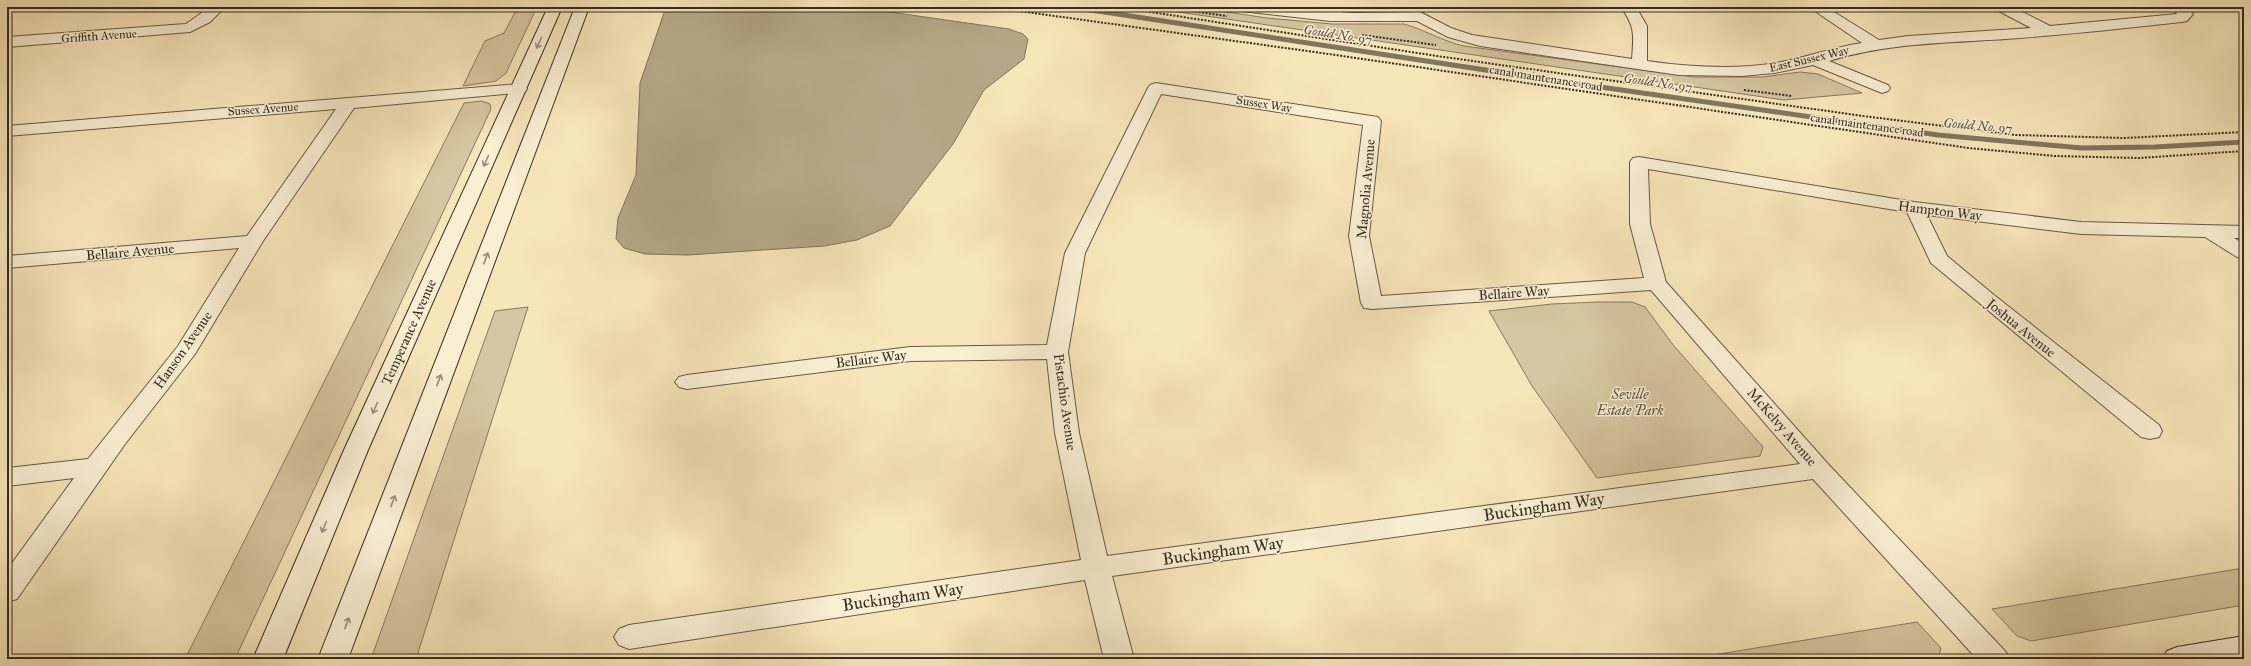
<svg xmlns="http://www.w3.org/2000/svg" width="2251" height="666" viewBox="0 0 2251 666" font-family="'IM FELL Great Primer',serif">
  <rect width="100%" height="100%" fill="#f8e6bb"/>
  <filter id="stains"><feTurbulence type="fractalNoise" baseFrequency=".005" numOctaves="4"/><feColorMatrix values="0 0 0 0 .2 0 0 0 0 .09 0 0 0 0 .02 0 0 0 .5 -.17"/></filter>
  <radialGradient id="worn" r=".72"><stop offset=".6" stop-color="#630" stop-opacity="0"/><stop offset="1" stop-color="#630" stop-opacity=".3"/></radialGradient>
  <!-- green -->
  <path fill="#d7c6a1" stroke="#867962" d="M518,7H537L506,73L496,81L463,86L485,41L504,33Z
    M1144,7H1193L1267,18L1332,24H1404C1423,29 1442,41 1464,46L1694,77H1762L1800,72L1818,74L1862,93L1784,100Z
    M482,101L490,104L491,109L235,659H185L464,103Z
    M1598,302H1632L1645,307L1674,346L1763,447L1760,456L1597,478L1532,386L1489,311L1552,304Z
    M528,307L416,659H371L495,311Z
    M2244,568V605L2031,641L2017,636L1992,609Z
    M1917,622L1941,648L1939,656L1924,659H1688Z"/>
  <!-- water -->
  <path fill="#b5a787" stroke="#81765f" d="M666,7H855L1009,29L1023,34L1028,39L1024,59L984,90L953,144L890,226L857,240L824,246L688,255L645,254L624,248L616,239L618,218L636,175L640,83Z"/>
  <g fill="none" stroke-linecap="round" stroke-linejoin="round">
    <!-- stream -->
    <path stroke="#81765f" stroke-width="5" d="M1071,7L1558,81L1938,135L2082,148L2155,147L2244,142"/>
    <defs>
      <path id="minor" d="M210,7H225L210,22L190,32L7,47V37L186,24Z
        M1234,7H1276L1353,13L1420,12L1451,28L1472,35L1632,59C1634,34 1635,27 1621,7H1636L1647,26V61C1689,67 1734,70 1776,63C1805,58 1833,47 1862,43L1809,7H1826L1879,40L1908,36L2031,28L1997,10L1995,7H2013L2050,26L2177,14L2171,7H2187L2193,14L2187,21L2182,22C2124,28 2065,35 2006,39C1947,43 1886,43 1829,61L1888,85L1890,88L1888,91L1882,93L1813,65L1774,73L1742,76L1679,75L1480,46L1448,37L1417,21H1330L1241,11Z
        M1156,83L1378,117L1381,121L1369,236L1381,296L1644,278L1630,224V162L1633,158L1639,157L1914,202L2081,222L2244,226V238H2234L2244,244V259L2237,257L2205,237L2081,234L1927,215L1947,256L1994,295L2159,425L2162,431L2159,437L2150,439L2141,437L1931,263L1907,212L1648,169L1650,224L1666,282L1828,464L2005,651L2010,659H1977L1813,479L1112,576L1134,659H1104L1085,580L629,649L619,645L614,637L619,629L629,625L1081,560L1055,433L1047,359L910,361L687,389L679,387L675,382L679,377L687,375L910,347L1047,345L1065,253L1148,88L1150,85ZM1161,94L1363,125L1349,236L1361,303L1364,308L1372,309L1651,290L1800,464L1107,556L1079,433L1068,352L1085,253Z
        M519,84L525,86L527,89L525,92L354,108L263,241L195,354L125,444L17,599L7,602V570L74,478L7,486V468L88,459L178,346L239,248L7,268V256L247,236L336,109L7,136V126Z"/>
      <path id="secondary" d="M548,7H562L368,450L283,659H253L344,450Z
        M575,7H589L348,659H318Z
        M2244,636V659H2162L2167,651L2177,647Z"/>
    </defs>
    <!-- minor casing -->
    <use href="#minor" stroke="#655a48" stroke-width="2"/>
    <!-- secondary casing -->
    <use href="#secondary" stroke="#342c22" stroke-width="2"/>
    <!-- path -->
    <path stroke="#342c22" stroke-width="2" stroke-dasharray="2 1.5" stroke-linecap="butt" d="M990,7L1336,55L1968,148L2055,156L2139,158L2244,151
      M1118,7L1437,56L1863,116L2016,135L2124,138L2244,132
      M1164,7L1227,16
      M1362,35L1436,45
      M1744,90L1792,96"/>
    <!-- minor -->
    <use href="#minor" fill="#faefd3" fill-rule="evenodd"/>
    <!-- secondary -->
    <use href="#secondary" fill="#faefd3" fill-rule="evenodd"/>
  </g>
  <!-- one-way arrows -->
  <defs><path id="oneway-shaft" d="M-6 0H5M1.5-3L5.5 0L1.5 3" fill="none" stroke-width="1.6" stroke-linecap="round" stroke-linejoin="round"/></defs>
  <g stroke="#978e7a">
    <use href="#oneway-shaft" transform="translate(539 43) rotate(114)"/>
    <use href="#oneway-shaft" transform="translate(486 161) rotate(114)"/>
    <use href="#oneway-shaft" transform="translate(486 258) rotate(-69)"/>
    <use href="#oneway-shaft" transform="translate(439 380) rotate(-69)"/>
    <use href="#oneway-shaft" transform="translate(375 408) rotate(114)"/>
    <use href="#oneway-shaft" transform="translate(393 501) rotate(-69)"/>
    <use href="#oneway-shaft" transform="translate(324 527) rotate(113)"/>
    <use href="#oneway-shaft" transform="translate(347 623) rotate(-69)"/>
  </g>
  <g text-anchor="middle" dominant-baseline="central" stroke-width="3" stroke-linejoin="round" paint-order="stroke">
    <!-- far-street labels -->
    <g font-size="12" fill="#342c22" stroke="#faefd3">
      <text transform="translate(99 36) rotate(-4)">Griffith Avenue</text>
      <text transform="translate(1809 59) rotate(-13)">East Sussex Way</text>
      <text transform="translate(1546 78) rotate(9)">canal maintenance road</text>
      <text transform="translate(1264 104) rotate(9)">Sussex Way</text>
      <text transform="translate(263 109) rotate(-4)">Sussex Avenue</text>
      <text transform="translate(1867 125) rotate(8)">canal maintenance road</text>
    </g>
    <!-- far-water labels -->
    <g font-size="13" font-style="italic" fill="#5b5140" stroke="#faefd3">
      <text transform="translate(1338 35) rotate(9)">Gould No. 97</text>
      <text transform="translate(1658 83) rotate(8)">Gould No. 97</text>
      <text transform="translate(1978 126) rotate(5)">Gould No. 97</text>
    </g>
    <!-- street labels -->
    <g font-size="14" fill="#342c22" stroke="#faefd3">
      <text transform="translate(1366 189) rotate(-85)">Magnolia Avenue</text>
      <text transform="translate(1940 211) rotate(7)">Hampton Way</text>
      <text transform="translate(130 252) rotate(-5)">Bellaire Avenue</text>
      <text transform="translate(1514 293) rotate(-4)">Bellaire Way</text>
      <text transform="translate(2021 328) rotate(39)">Joshua Avenue</text>
      <text transform="translate(409 332) rotate(-66)">Temperance Avenue</text>
      <text transform="translate(183 350) rotate(-55)">Hanson Avenue</text>
      <text transform="translate(871 359) rotate(-7)">Bellaire Way</text>
      <text transform="translate(1065 402) rotate(82)">Pistachio Avenue</text>
      <text transform="translate(1782 427) rotate(49)">McKelvy Avenue</text>
    </g>
    <!-- park labels -->
    <g font-size="14" font-style="italic" fill="#5d5242" stroke="#faefd3">
      <text x="1630" y="394">Seville<tspan x="1630" dy="16">Estate Park</tspan></text>
    </g>
    <!-- near-street labels -->
    <g font-size="17" fill="#342c22" stroke="#faefd3">
      <text transform="translate(1544 507) rotate(-8)">Buckingham Way</text>
      <text transform="translate(1223 551) rotate(-8)">Buckingham Way</text>
      <text transform="translate(903 597) rotate(-8)">Buckingham Way</text>
    </g>
  </g>
  <!-- margin -->
  <rect width="2251" height="666" fill="none" stroke="#f8e6bb" stroke-width="24"/>
  <rect x="8" y="8" width="2235" height="650" fill="none" stroke="#342c22" stroke-width="2"/>
  <rect x="12" y="12" width="2227" height="642" fill="none" stroke="#342c22"/>
  <rect width="100%" height="100%" filter="url(#stains)"/>
  <rect width="100%" height="100%" fill="url(#worn)"/>
</svg>
